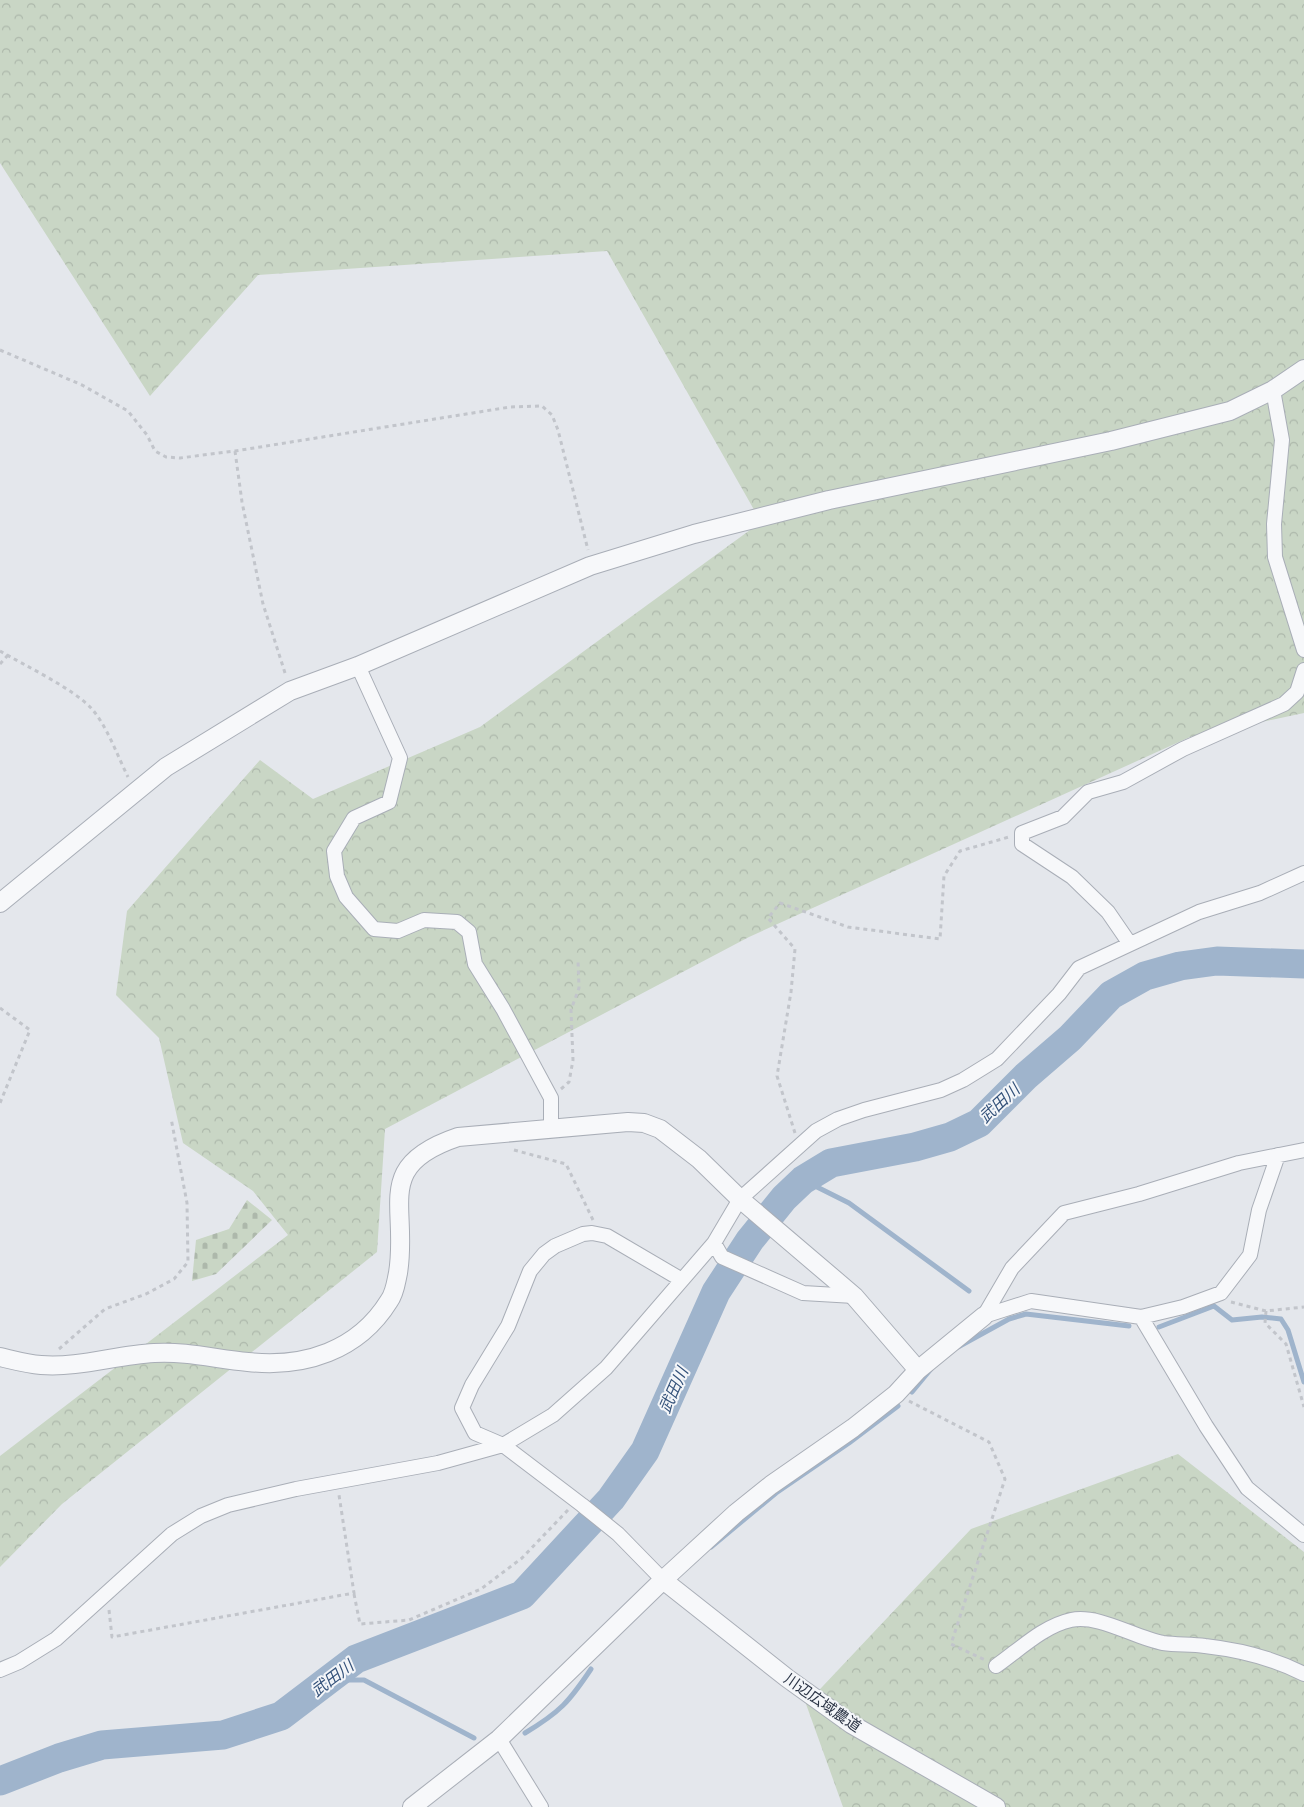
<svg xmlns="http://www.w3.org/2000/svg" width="1304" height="1807" viewBox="0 0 1304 1807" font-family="'Golos Text','Noto Sans JP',sans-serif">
  <defs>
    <pattern id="forest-crowns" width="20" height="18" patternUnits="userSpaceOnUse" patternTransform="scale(1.25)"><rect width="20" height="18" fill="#c9d6c5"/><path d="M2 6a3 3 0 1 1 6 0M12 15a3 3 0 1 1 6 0" fill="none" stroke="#adb8ab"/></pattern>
    <pattern id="cemetery-stones" width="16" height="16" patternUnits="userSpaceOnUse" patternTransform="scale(1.25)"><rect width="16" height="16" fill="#c9d6c5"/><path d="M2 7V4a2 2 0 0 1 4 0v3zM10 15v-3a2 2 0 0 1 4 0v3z" fill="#adb8ab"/></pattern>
  </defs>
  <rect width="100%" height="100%" fill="#e4e7ec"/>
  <!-- forest -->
  <path fill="url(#forest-crowns)" d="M0,0H1304V713L1190,737L749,937L385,1129L377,1252L62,1504L0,1567V1456L288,1235L253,1191L183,1143L159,1038L116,995L127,911L260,760L313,799L480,727L761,522L607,251L258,275L150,396L0,163Z
    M1178,1454L1304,1552V1807H843L806,1704L971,1529Z"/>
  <!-- cemetery -->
  <path fill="url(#cemetery-stones)" d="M247,1200L272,1220L216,1274L192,1281L196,1240L229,1229Z"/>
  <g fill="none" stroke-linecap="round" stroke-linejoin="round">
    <!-- stream -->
    <path stroke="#9fb4cc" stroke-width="5" d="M803,1180L849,1203L969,1291
      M1159,1327L1214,1306L1232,1320L1262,1317L1281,1319L1288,1330L1304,1382
      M958,1347L1009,1319L1026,1314L1129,1326
      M912,1392L931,1369
      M711,1547L776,1493L849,1443L898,1406
      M328,1680H364L474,1738
      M525,1733C560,1712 569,1702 591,1669"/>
    <!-- river -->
    <path stroke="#9fb4cc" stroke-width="29" d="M0,1781L59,1758L102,1745L223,1735L281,1716L356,1659L522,1595L611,1499L645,1451L716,1292L750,1240L784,1198L803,1180L831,1163L915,1147L950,1137L979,1123L1026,1076L1070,1038L1111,995L1145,976L1180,966L1217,961L1304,964"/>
    <defs>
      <path id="minor" d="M1273,390L1282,440L1274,524L1275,557L1304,650
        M358,666L400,758L389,802L354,818L334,851L337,876L346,897L374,929L398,931L424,920L457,922L469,932L475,964L503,1009L551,1098V1130
        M1130,944L1108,912L1072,877L1022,844V833L1063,817L1088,792L1123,782L1183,749L1284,704L1297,692L1304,670
        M714,1243L722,1257L803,1293L854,1296
        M984,1316L1031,1301L1141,1317L1183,1307L1221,1293L1250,1255L1259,1210L1278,1155
        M984,1316L1012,1268L1064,1213L1139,1194L1239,1163L1304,1150
        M1141,1317L1206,1426L1247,1488L1304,1535
        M663,1580L618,1534L582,1505L503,1445L475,1433L462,1408L472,1385L508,1326L530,1271L544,1254L555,1246L583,1234L592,1233L607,1236L682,1280
        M996,1666C1019,1650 1043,1626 1071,1620C1099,1614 1135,1638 1163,1643C1177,1645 1191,1644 1205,1646C1240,1650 1273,1658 1304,1674
        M0,1670L19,1662L56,1639L172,1534L201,1516L228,1505L296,1489L438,1463L503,1445L553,1415L606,1368L638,1331L714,1243L740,1199L816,1131L838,1119L864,1110L941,1090L963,1080L997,1059L1059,994L1079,968L1199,912L1260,893L1304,873
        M499,1739L541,1807"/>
      <path id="tertiary" d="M0,903L166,767L290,691L358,666L590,566L694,534L829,500L1111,441L1230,411L1273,390L1304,369
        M0,1357C13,1360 27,1364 41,1365C79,1368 116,1355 154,1353C186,1351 216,1359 248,1362C304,1368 358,1351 389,1301C395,1293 396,1282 398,1273C409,1206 372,1166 458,1137L628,1122L644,1123L660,1129L699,1159L740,1199L854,1296L918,1370
        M663,1580L787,1678L851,1724L996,1807
        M412,1807L499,1739L663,1580L736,1513L771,1485L853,1428L896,1394L918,1370L984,1316"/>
    </defs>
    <!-- minor casing -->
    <use href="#minor" stroke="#a9aeb7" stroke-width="16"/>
    <!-- tertiary casing -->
    <use href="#tertiary" stroke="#a9aeb7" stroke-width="20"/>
    <!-- path -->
    <path stroke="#c2c5cb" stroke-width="3" stroke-dasharray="4 4" stroke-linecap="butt" d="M0,350L82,385L128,411L147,435L155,451L166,457L180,458L235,451L510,407L542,406L552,415L558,430L588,550
      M235,451L242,502L263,604L286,676
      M0,651C24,665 74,689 92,709C108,728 117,755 128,777
      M0,664L8,655
      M0,1008L30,1030L0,1103
      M561,1089L569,1082L573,1060L571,1010L579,988L578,960
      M795,1133L777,1076L791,992L795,949L768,918L780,903L848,927L940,939L944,876L960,851L1009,837
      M514,1150L566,1164L593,1220
      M1231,1302L1266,1311L1304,1307
      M1266,1311L1265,1323L1286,1344L1304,1407
      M59,1349L105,1309L146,1294L174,1279L188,1262L187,1203L171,1118
      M909,1401L989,1442L1005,1479L951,1644L985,1660
      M354,1594L360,1624L409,1620L481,1589L522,1558L568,1510
      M109,1610L112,1637L354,1593L339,1495"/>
    <!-- minor -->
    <use href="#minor" stroke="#f7f8fa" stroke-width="14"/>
    <!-- tertiary -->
    <use href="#tertiary" stroke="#f7f8fa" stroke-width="18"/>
  </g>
  <g text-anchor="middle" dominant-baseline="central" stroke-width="4" stroke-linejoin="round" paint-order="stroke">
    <!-- street labels -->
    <g font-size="15" fill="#2b3445" stroke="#f4f6f9">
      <text transform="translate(823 1702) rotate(35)">川辺広域農道</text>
    </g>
    <!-- water labels -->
    <g font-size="16" font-style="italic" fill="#34527a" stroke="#f4f6f9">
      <text transform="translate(999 1103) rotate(-43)">武田川</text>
      <text transform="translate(673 1390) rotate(-66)">武田川</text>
      <text transform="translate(332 1678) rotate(-37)">武田川</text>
    </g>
  </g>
</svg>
